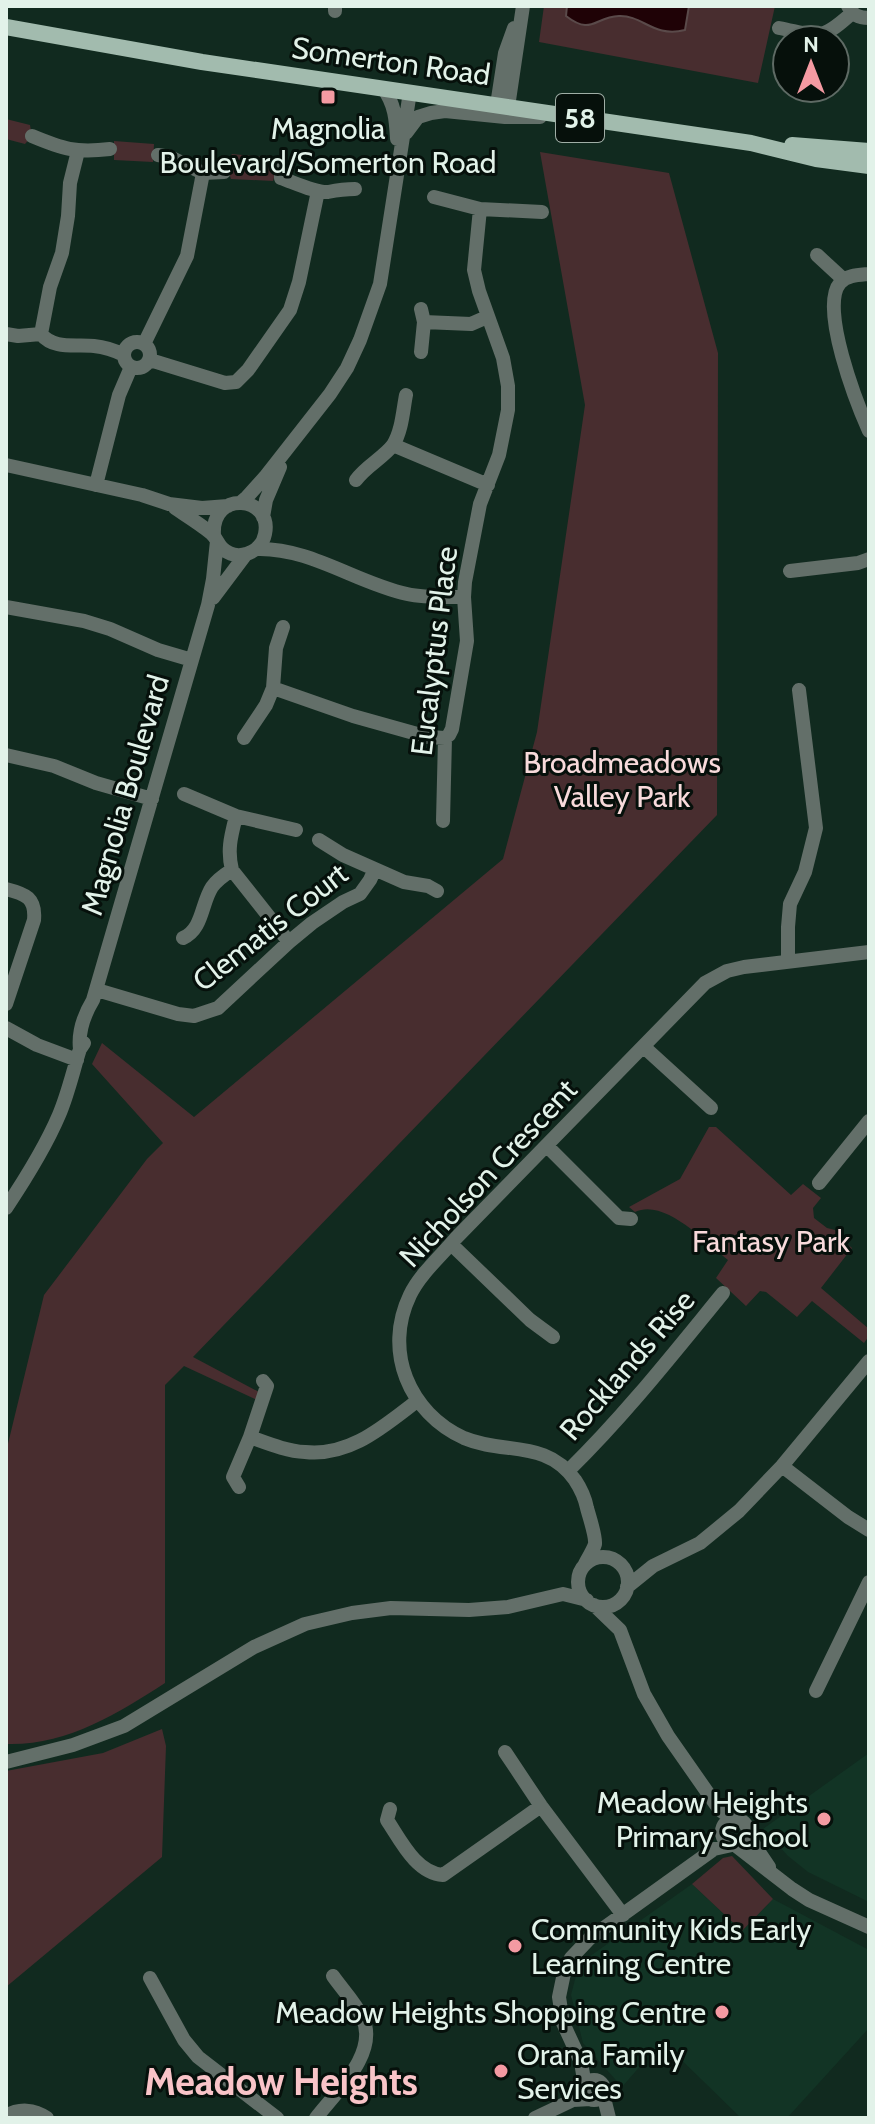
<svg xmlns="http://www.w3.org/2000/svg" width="875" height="2124" viewBox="0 0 875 2124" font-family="Cabin,sans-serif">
  <rect width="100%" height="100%" fill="#112a1f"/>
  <!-- built -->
  <path fill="#123425" d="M869,1753V1902L808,1872L788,1856L763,1829Z
    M692,1884L742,1931L773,1899L869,1950V2028L787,2118H741L662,2041L622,2087L583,2043L571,1995L579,1964Z"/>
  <!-- green -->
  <path fill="#482d2f" d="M544,6H775L758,83L539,42Z
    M6,119L30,125L32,136L25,144L6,139Z
    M114,141L154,144L153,162L114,160Z
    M540,152L669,173L718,353L717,815L193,1357L259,1392L257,1400L184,1366L165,1385V1683C117,1714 66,1746 6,1744V1452L44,1295L147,1159L163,1143L92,1064L102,1043L194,1117L503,859L537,732L585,405Z
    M232,154L264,157L275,163V174L273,181L231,179L226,164Z
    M709,1127H716L791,1195L803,1184L821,1198L813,1208L814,1218L827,1228L835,1230L845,1242L852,1248L821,1288L869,1329V1336L864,1343L812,1301L797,1317L766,1292L760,1291L746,1306L716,1278L728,1260C706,1243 665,1198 635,1212L629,1207L680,1179Z
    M162,1729L166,1746L162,1857L6,1987V1771L103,1753Z
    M732,1856L773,1899L742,1931L692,1884L723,1858Z"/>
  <!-- water -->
  <path fill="#1f0206" stroke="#5a4a4a" stroke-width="2" d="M567,6H689L685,30C653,38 643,15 619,16C594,17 592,36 566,16Z"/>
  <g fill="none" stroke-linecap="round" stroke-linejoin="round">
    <!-- minor -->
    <path stroke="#636f69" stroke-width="14" d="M848,6C852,15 859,18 869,18
      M335,11V6
      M779,28C819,36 820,42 852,13
      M383,88C395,104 396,120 397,139
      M497,105L505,53L514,28
      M508,107L523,6
      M406,133L418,117L431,113L445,111L505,117H540
      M32,136C63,149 75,153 110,149
      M78,151L70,183L68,216L62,253L50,287L41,334C54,350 75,344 94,346C105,347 114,350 124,355
      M158,155L170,157L203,173L224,172
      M281,166V178C293,182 316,193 328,192C338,190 343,189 355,189
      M434,197L480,209L542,212
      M817,255L843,279
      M869,274C859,275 847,275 840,283C819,307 857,404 869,431
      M421,309L424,322L421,352
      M424,322L471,324L487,317
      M6,334L18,336L41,334
      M124 355a13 13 0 1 1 26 0a13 13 0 1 1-26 0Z
      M144,344L187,256L203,173
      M150,360L225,383L236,382L248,370L290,310L299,282L318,191
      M393,445L488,485
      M6,465L142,495L169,504L202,508L228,506
      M356,480C366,466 383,458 393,445C402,431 403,410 406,395
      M96,485L119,395L131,367
      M240,503L247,497L265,477L330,394L347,368L360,340L380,284L410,92
      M175,508C187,516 200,524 211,533C216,537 217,543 222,548C236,562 261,554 265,534C273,496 211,489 214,535
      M263,517L266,500L280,467
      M256,549C310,547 356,583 407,594C425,598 445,597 464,597
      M790,571L858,563L869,559
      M213,598L246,554
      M6,607L84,621L110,629L158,650L192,660
      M273,688L353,716L428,737L445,738
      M244,738L266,705L273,688L276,648L283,627
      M6,755L54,766L96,783L152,799
      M184,794L236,816L296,830
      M236,816C231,836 227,850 232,870L289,942
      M443,821L445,738L449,735L452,729L467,641L464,597L465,582L480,504L499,455L508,410V386L503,358L479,291L474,270L480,209
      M319,840L343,855L404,882L428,886L437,891
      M6,889C26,894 36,898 34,920L6,1004
      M183,938C203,929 201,904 212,887C217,880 224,875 232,870
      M788,961V927L790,904L805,872L816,828L799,690
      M97,990L178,1014L194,1016L218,1008L289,942L312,923L343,902L360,894L370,880L375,869
      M6,1028L37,1045L77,1060
      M644,1047L711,1108
      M80,1049C78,1032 84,1015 93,1000L208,605L213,579L217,541
      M547,1146L619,1218L631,1219
      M819,1183L869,1121
      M6,1208C26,1178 45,1148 59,1115C68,1094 73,1071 80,1049L84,1043
      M451,1244L530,1320L553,1337
      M250,1437C267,1443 286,1451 305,1452C350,1457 384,1426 417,1401
      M782,1466L848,1517L869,1530
      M569,1470C625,1415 673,1354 723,1293
      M239,1487L233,1477L250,1437L267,1386L263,1381
      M578 1582a25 25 0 1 1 50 0a25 25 0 1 1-50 0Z
      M584,1566C587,1559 593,1551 595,1544C596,1536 589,1516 587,1508C585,1498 581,1489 575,1480C546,1439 504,1455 464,1438C409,1413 383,1351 410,1295C420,1274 441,1256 456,1238L705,983L727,971L744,967L869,952
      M627,1587L653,1566L700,1543L739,1511L782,1466L869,1361
      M594,1605L620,1630L644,1694L668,1736L719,1809L733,1820
      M816,1691L869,1582
      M505,1752L541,1806L623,1915
      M6,1762L73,1745L124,1726L254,1647L305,1624L352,1613L391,1608L469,1610L508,1607L563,1594L587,1600
      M390,1809L387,1820C401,1841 416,1873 443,1875L541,1806
      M722 1832a13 13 0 1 1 26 0a13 13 0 1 1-26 0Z
      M747,1834L769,1867
      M735,1845L792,1889L809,1900L869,1927
      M150,1978L184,2040L198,2057L277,2118
      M584 2090a10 10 0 1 1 20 0a10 10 0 1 1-20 0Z
      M585,2086L581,2062L563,2023L559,1997L564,1973L571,1958L590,1938L714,1849L732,1845
      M603,2094L609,2118
      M6,2116C19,2108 34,2109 47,2118
      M316,2118C336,2092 380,2052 362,2017C355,2002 342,1989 333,1976
      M535,2118L573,2100L591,2099"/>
    <!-- major -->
    <path stroke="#a2bbae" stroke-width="16" d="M6,27L202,62L751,143L816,159L869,166
      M792,145L869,151"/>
  </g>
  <!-- markers -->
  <g fill="#f49aa2" stroke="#06100b" stroke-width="3">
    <rect x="320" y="89" width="16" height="16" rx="4"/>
    <circle cx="824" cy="1819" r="8"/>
    <circle cx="515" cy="1946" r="8"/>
    <circle cx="722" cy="2012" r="8"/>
    <circle cx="501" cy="2071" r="8"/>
  </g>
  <g text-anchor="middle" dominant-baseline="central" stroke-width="6" stroke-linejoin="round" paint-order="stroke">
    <!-- shield labels -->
    <rect fill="#06100b" stroke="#a0aea6" stroke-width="2" x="556" y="94" width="48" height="48" rx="6"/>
    <g font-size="28" font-weight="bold" fill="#e2f2e9">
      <text x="580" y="118">58</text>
    </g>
    <!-- street labels -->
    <g font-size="30" fill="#e2f2e9" stroke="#06100b">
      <text transform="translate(391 61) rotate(8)">Somerton Road</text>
      <text transform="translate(434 651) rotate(-83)">Eucalyptus Place</text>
      <text transform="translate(125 795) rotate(-74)">Magnolia Boulevard</text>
      <text transform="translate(270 927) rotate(-38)">Clematis Court</text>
      <text transform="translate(488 1173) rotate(-47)">Nicholson Crescent</text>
      <text transform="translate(627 1365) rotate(-49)">Rocklands Rise</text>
    </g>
    <!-- poi labels -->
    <g font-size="30" fill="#e2f2e9" stroke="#06100b" text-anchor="end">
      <text x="328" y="128" text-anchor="middle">Magnolia<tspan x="328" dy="34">Boulevard/Somerton Road</tspan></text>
      <text x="808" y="1802">Meadow Heights<tspan x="808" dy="34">Primary School</tspan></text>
      <text x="531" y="1929" text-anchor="start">Community Kids Early<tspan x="531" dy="34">Learning Centre</tspan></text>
      <text x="706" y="2012">Meadow Heights Shopping Centre</text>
      <text x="517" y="2054" text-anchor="start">Orana Family<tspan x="517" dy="34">Services</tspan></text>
    </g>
    <!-- park labels -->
    <g font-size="30" fill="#f8dadb" stroke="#06100b">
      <text x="622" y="762">Broadmeadows<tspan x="622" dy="34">Valley Park</tspan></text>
      <text x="771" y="1241">Fantasy Park</text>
    </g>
    <!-- district labels -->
    <g font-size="38" font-weight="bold" fill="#f9c4c8" stroke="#06100b">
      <text x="281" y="2081">Meadow Heights</text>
    </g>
  </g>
  <!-- border -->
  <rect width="875" height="2124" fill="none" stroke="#e2f2e9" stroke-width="16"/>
  <!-- north arrow -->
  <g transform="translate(811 64)"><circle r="38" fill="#06100b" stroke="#5e6a64" stroke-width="2"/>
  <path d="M0-6L14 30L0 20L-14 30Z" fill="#f49aa2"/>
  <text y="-12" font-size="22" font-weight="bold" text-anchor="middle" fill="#e2f2e9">N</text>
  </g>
</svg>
